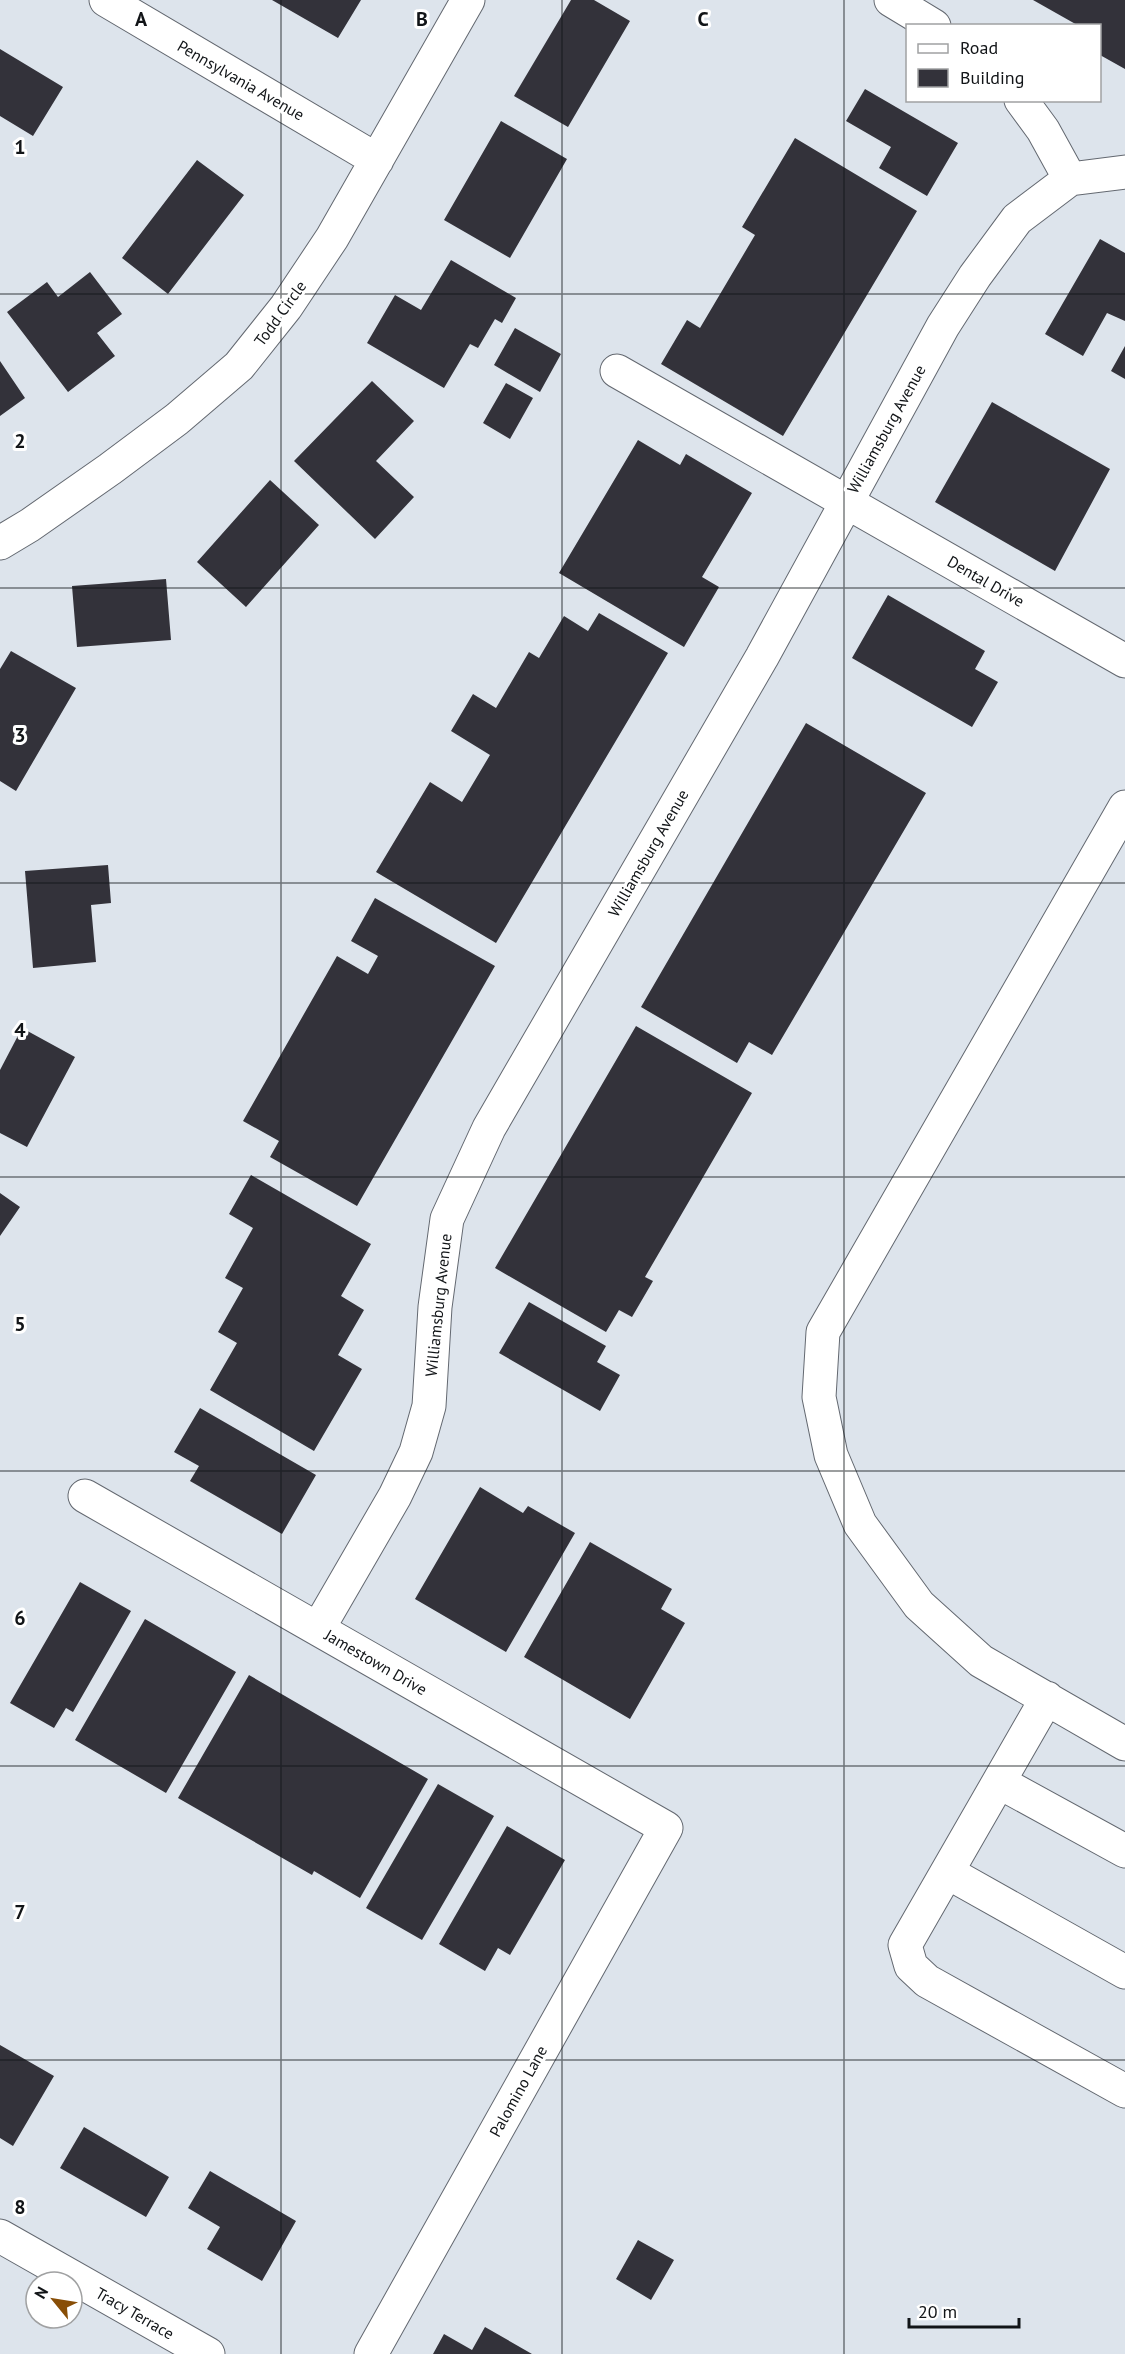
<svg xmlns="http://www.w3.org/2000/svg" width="1125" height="2354" viewBox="0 0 1125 2354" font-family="'PT Sans',sans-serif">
  <rect width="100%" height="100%" fill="#dde4ec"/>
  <!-- building -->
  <path fill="#33323a" d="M272,0H361L338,38Z
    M571,0H594L630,21L568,127L514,96Z
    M1033,0H1125V69L1100,55V26H1079Z
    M0,49L63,87L33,136L0,116Z
    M865,89L958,143L927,196L879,168L891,147L846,121Z
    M501,121L567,159L510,258L444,220Z
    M795,138L917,211L783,436L661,364L687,320L700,328L755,235L742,227Z
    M197,160L244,195L168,294L122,258Z
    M1100,239L1125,253V321L1107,313L1083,356L1045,334Z
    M451,260L516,298L502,323L495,319L478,348L470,344L444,388L367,343L395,295L421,310Z
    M90,272L122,314L97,333L115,356L68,392L7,312L47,282L58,297Z
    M515,328L561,354L540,392L494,365Z
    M1125,346V379L1111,371Z
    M0,361L25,398L0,416Z
    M372,381L414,421L376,461L414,497L375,539L294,461Z
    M506,383L533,398L510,439L483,423Z
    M992,402L1110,469L1055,571L935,502Z
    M638,440L680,465L686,454L752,493L702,577L719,587L684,647L559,573Z
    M270,480L319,525L246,607L197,562Z
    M166,579L171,640L77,647L72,586Z
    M888,595L985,651L975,669L998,682L972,727L852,658Z
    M599,613L668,653L496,943L376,872L430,782L462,802L490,755L451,731L473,694L496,708L529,652L539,658L564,616L588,631Z
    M11,651L76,688L16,791L0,781V669Z
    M806,723L926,793L772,1055L749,1042L737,1063L641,1007Z
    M108,865L111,903L91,905L96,962L33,968L25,871Z
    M375,898L495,966L357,1206L270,1157L279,1141L243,1121L337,956L368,974L378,956L351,941Z
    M636,1026L752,1093L645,1277L653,1281L632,1317L619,1310L606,1332L495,1268Z
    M22,1028L75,1057L27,1147L0,1133V1070Z
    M251,1175L371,1244L341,1296L364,1310L338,1355L362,1369L314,1451L210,1390L237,1343L218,1332L243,1288L225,1278L253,1228L229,1214Z
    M0,1193L20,1207L0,1236Z
    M529,1302L606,1346L597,1362L620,1375L600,1411L499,1353Z
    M200,1408L316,1475L282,1534L190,1481L199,1466L174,1452Z
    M480,1487L523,1513L528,1506L575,1533L506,1652L415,1599Z
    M590,1542L672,1589L661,1609L685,1623L630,1719L524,1657Z
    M80,1582L131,1611L73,1712L66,1708L54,1728L10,1703Z
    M145,1619L236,1672L166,1793L75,1740Z
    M249,1675L428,1779L360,1898L314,1871L312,1875L178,1798Z
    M438,1784L494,1816L422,1940L366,1908Z
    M507,1826L565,1860L510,1955L498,1948L485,1971L439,1944Z
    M0,2045L54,2076L13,2146L0,2138Z
    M84,2127L169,2177L146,2217L60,2168Z
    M210,2171L296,2221L262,2281L207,2249L220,2227L188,2208Z
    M638,2240L674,2260L651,2300L616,2279Z
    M485,2327L532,2354H433L444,2334L472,2350Z"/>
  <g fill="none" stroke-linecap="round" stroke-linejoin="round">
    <defs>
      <path id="minor" d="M106,0L377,160
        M891,0L934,26
        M1021,100L1043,130L1070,179
        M617,371L1125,661
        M0,543L30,525L110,469L177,419L239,366L286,307L332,238L468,0
        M1125,807L823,1332L819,1397L831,1455L860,1524L919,1605L981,1661L1125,1744
        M85,1496L666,1828L371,2354
        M318,1629L395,1496L416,1452L429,1406L435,1307L447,1219L489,1128L762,657L943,326L975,276L1017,219L1070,179L1125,172
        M1047,1698L905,1945L911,1966L927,1981L1125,2091
        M999,1782L1125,1851
        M947,1872L1125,1972
        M0,2236L208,2354"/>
    </defs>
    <!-- minor casing -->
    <use href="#minor" stroke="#636870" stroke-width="35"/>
    <!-- minor -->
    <use href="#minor" stroke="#fff" stroke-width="33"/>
  </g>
  <!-- grid -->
  <path fill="none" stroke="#111417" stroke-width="1.5" stroke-opacity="0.55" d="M281,0V2354M562,0V2354M844,0V2354M0,294H1125M0,588H1125M0,883H1125M0,1177H1125M0,1471H1125M0,1766H1125M0,2060H1125"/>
  <g text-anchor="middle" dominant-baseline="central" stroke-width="6" stroke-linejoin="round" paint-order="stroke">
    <!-- street labels -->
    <g font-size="16" fill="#111417" stroke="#fff">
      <text transform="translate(241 80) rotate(30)">Pennsylvania Avenue</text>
      <text transform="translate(280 313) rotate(-54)">Todd Circle</text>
      <text transform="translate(886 429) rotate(-61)">Williamsburg Avenue</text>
      <text transform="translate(986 581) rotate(30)">Dental Drive</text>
      <text transform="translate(648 853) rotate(-60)">Williamsburg Avenue</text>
      <text transform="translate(438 1305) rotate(-84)">Williamsburg Avenue</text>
      <text transform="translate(376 1662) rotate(30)">Jamestown Drive</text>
      <text transform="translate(518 2091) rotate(-61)">Palomino Lane</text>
      <text transform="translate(135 2313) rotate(30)">Tracy Terrace</text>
    </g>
  </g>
  <g font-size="20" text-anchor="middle" font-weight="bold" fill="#111417" stroke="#fff" stroke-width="6" stroke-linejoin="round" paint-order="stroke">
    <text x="141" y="26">A</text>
    <text x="422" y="26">B</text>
    <text x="703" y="26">C</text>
    <text x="20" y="154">1</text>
    <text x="20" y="448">2</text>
    <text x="20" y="742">3</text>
    <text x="20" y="1037">4</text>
    <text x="20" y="1331">5</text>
    <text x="20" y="1625">6</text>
    <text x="20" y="1919">7</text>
    <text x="20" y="2214">8</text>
  </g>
  <!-- legend -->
  <rect x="906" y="24" width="195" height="78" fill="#ffffff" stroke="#a0a1a2" stroke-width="1.5"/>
  <rect x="918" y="44" width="30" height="9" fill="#ffffff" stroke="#a0a1a2" stroke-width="1.5"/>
  <text x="960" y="54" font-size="18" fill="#111417">Road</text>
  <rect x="918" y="69" width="30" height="18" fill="#33323a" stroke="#a0a1a2" stroke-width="1.5"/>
  <text x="960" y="84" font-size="18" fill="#111417">Building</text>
  <!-- north arrow -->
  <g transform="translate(54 2300) rotate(300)"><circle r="28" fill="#ffffff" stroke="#a0a1a2" stroke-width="1.5"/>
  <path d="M0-4.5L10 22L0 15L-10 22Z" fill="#884e06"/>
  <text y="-9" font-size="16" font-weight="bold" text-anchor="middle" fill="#111417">N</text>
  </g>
  <!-- scale -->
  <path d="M909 2318v9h110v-9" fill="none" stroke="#111417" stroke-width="3"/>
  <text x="918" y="2318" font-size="18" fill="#111417" stroke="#ffffff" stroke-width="4.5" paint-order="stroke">20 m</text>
</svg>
